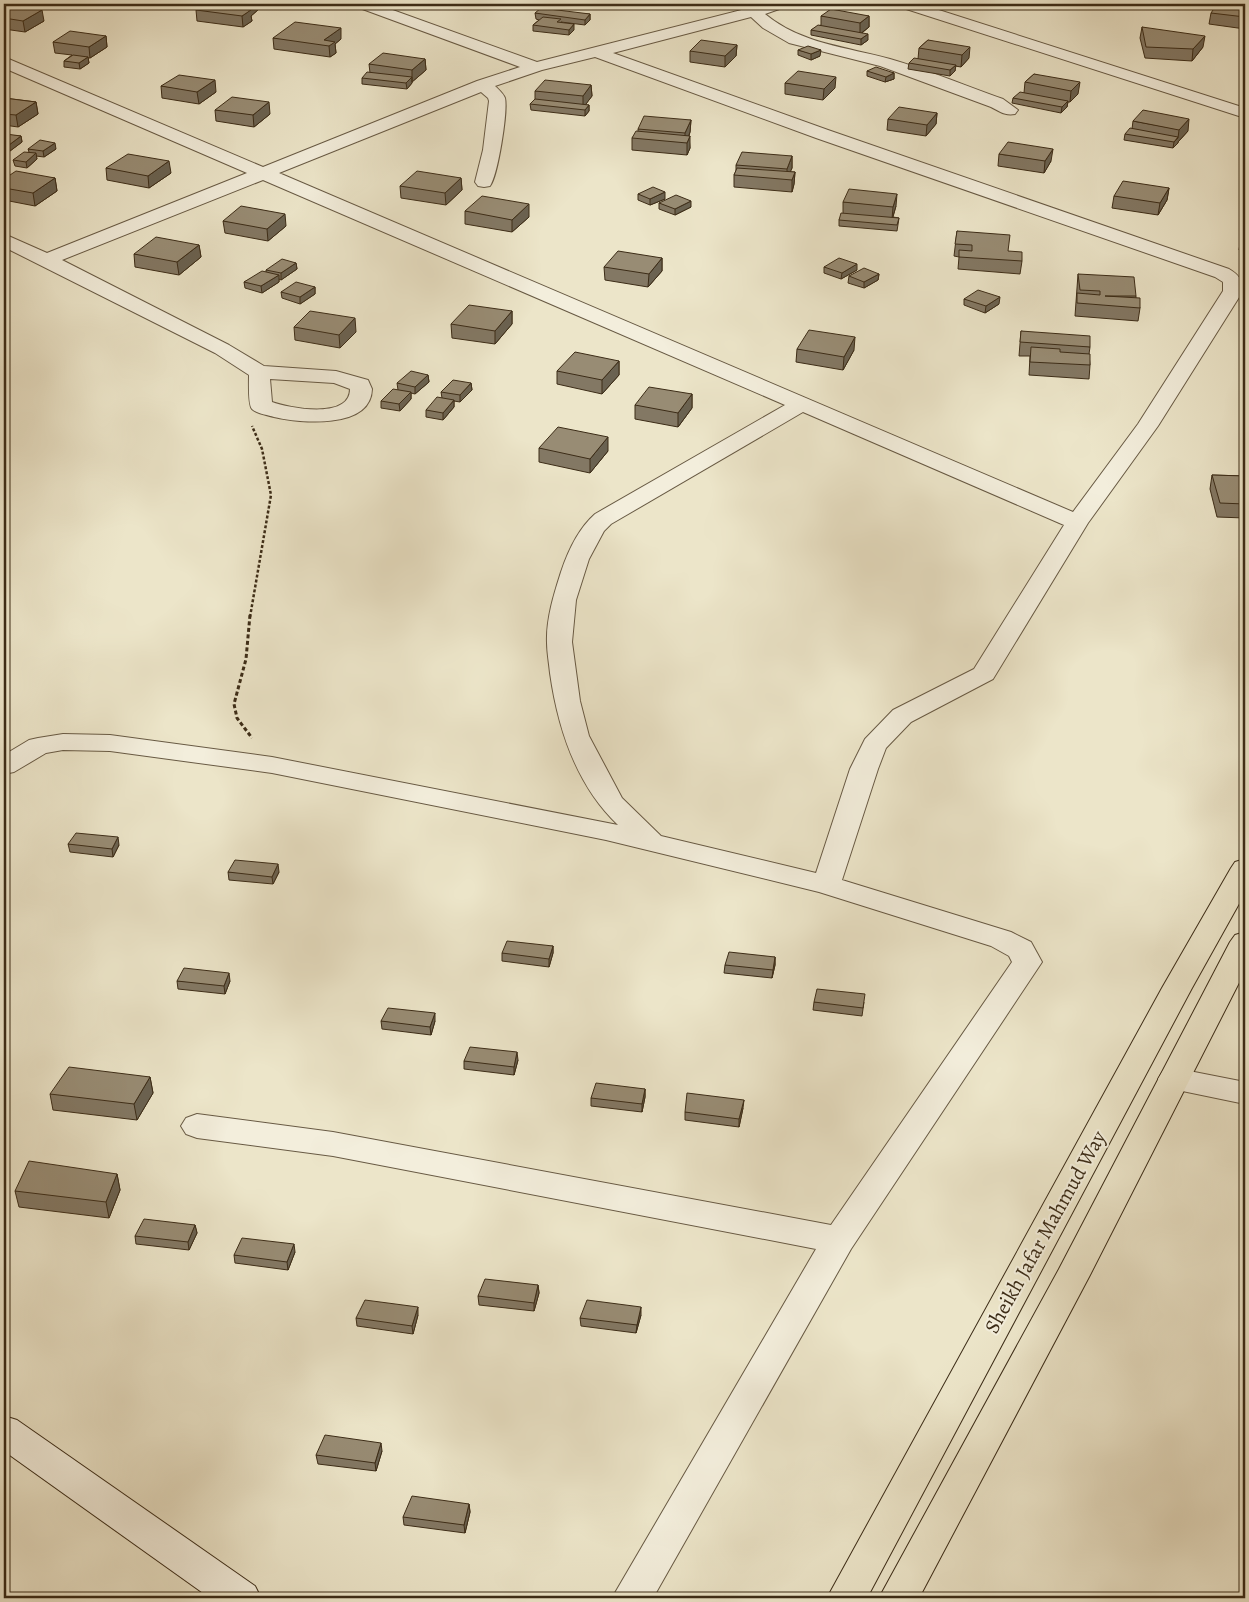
<svg xmlns="http://www.w3.org/2000/svg" width="1249" height="1602" viewBox="0 0 1249 1602" font-family="Alegreya,serif">
  <rect width="100%" height="100%" fill="#ece5c9"/>
  <filter id="stains"><feTurbulence type="fractalNoise" baseFrequency=".004" numOctaves="4"/><feColorMatrix values="0 0 0 0 .2 0 0 0 0 .09 0 0 0 0 .02 0 0 0 .5 -.17"/></filter>
  <radialGradient id="worn" r=".72"><stop offset=".6" stop-color="#630" stop-opacity="0"/><stop offset="1" stop-color="#630" stop-opacity=".3"/></radialGradient>
  <g fill="none" stroke-linecap="round" stroke-linejoin="round">
    <defs>
      <path id="street" d="M354,4H376L537,62L765,4H788L785,7L765,14C801,44 847,47 890,59C928,70 966,86 1003,99L1018,110L1015,114C1005,116 999,111 991,107L880,66L789,43L763,28L751,17L613,53L828,130L1229,269C1238,274 1243,280 1243,291L1158,426L1088,523L993,679L911,722L886,748L878,769L842,880L1011,932L1031,942L1042,962L851,1249L653,1598H612L816,1249L333,1156L197,1138L186,1134L181,1126L186,1118L197,1114L333,1132L831,1225L1012,962L1009,956L991,946L819,892L606,840L272,773L110,751L63,750L46,753L14,772L4,774V755L29,740L38,738L63,734L110,735L272,757L618,825C576,785 558,729 550,673C549,663 547,652 547,643C546,619 554,594 561,572C568,551 578,529 595,514L785,405L263,180L62,260L229,345L264,366L336,371L368,380L372,389C371,430 299,423 274,417C268,415 257,414 252,409C248,405 249,382 249,375L215,353L4,247V234L47,253L247,173L4,68V57L263,167L477,81L520,67L357,7ZM595,57L816,138L1215,277L1223,282V291L1138,424L1073,512L279,173L481,92L488,98L489,101L483,150L475,182L478,186L484,187L490,186C498,175 508,111 505,98C503,93 499,90 495,86L542,70ZM270,379L334,383L350,389C350,420 289,408 272,402ZM803,412L1064,525L974,669L893,710L865,739L850,769L816,873L661,836L622,798L589,736L580,701L572,642L576,600L589,559L604,531L611,524Z
        M548,4H568C563,11 553,14 544,12L542,9Z
        M897,4H920L1245,108V118L900,7Z
        M1174,1068L1245,1082V1104L1163,1087L1158,1079L1163,1071Z"/>
      <path id="secondary" d="M4,1416L17,1420L255,1586L261,1598H210L4,1451Z"/>
      <path id="primary" d="M1245,859V893L1192,988L867,1598H827L1162,988L1231,868L1235,862Z
        M1245,932V971L1090,1275L919,1598H879L1059,1269L1230,942L1235,935Z"/>
    </defs>
    <!-- street casing -->
    <use href="#street" stroke="#685a44" stroke-width="2"/>
    <!-- secondary casing -->
    <use href="#secondary" stroke="#3c2c17" stroke-width="2"/>
    <!-- primary casing -->
    <use href="#primary" stroke="#3c2c17" stroke-width="2"/>
    <!-- path-far1 -->
    <path stroke="#3c2c17" stroke-width="2.5" stroke-dasharray="3 2" stroke-linecap="butt" d="M250,617L271,495L262,449L252,426"/>
    <!-- path -->
    <path stroke="#3c2c17" stroke-width="3" stroke-dasharray="4 2.5" stroke-linecap="butt" d="M250,615L246,659L234,704L237,718L252,738"/>
    <!-- street -->
    <use href="#street" fill="#f3eedc" fill-rule="evenodd"/>
    <!-- secondary -->
    <use href="#secondary" fill="#f3eedc" fill-rule="evenodd"/>
    <!-- primary -->
    <use href="#primary" fill="#ece5c9" fill-rule="evenodd"/>
  </g>
  <!-- wall -->
  <path fill="#837864" stroke="#3c2c17" d="M207,4H259V9L251,16L252,21L243,27L197,21L196,10Z
    M1245,6V29L1209,24L1211,13Z
    M4,8L44,21L25,32L4,29Z
    M535,13L590,14V20L585,25L561,22L574,30L569,35L533,31V25L539,20L536,19Z
    M821,16H869V27L862,33L868,40L861,45L811,35V30L821,25Z
    M1142,27L1203,47L1192,61L1145,58L1140,38Z
    M106,36L107,47L90,58H88L89,63L80,69L64,67V61L72,55L55,53L53,42Z
    M273,38L341,39L335,44L336,53L330,57L274,49Z
    M928,40L969,58L961,67L955,66V71L950,76L908,69L909,63L918,59L919,48Z
    M737,45L736,56L725,67L690,62V51Z
    M798,50L820,56L811,60L798,55Z
    M425,59L426,70L412,82V83L407,89L362,84V78L370,73L369,64Z
    M867,71L894,73V79L885,82L867,76Z
    M1034,74L1078,94L1070,102H1068L1067,107L1061,113L1012,103L1013,98L1024,93L1025,82Z
    M785,83L835,88L823,100L785,94Z
    M591,85L592,96L585,105H589V111L585,116L531,110L530,104L535,99V91Z
    M161,86L216,92L199,104L162,98Z
    M4,98L36,102L38,114L18,127L4,125Z
    M215,110L270,114L254,127L216,121Z
    M937,113L936,124L926,136L887,130L888,119Z
    M691,120L690,132L689,136L690,148L687,155L632,150V138L638,131V129Z
    M1133,121L1188,131L1178,142V143L1173,148L1124,140L1125,134L1132,129Z
    M4,135L21,136L22,142L10,151L4,150Z
    M28,149H56L44,157L36,156L37,159L27,168L15,166L13,160L29,152Z
    M999,154L1051,161L1044,173L998,166Z
    M792,156V168L790,172H795L794,184L792,192L734,187V175L736,171V165Z
    M106,168L171,173L149,188L107,180Z
    M55,178L57,191L35,206L4,200V179Z
    M461,178L462,190L446,205L401,198L400,186Z
    M1169,188L1167,200L1158,215L1112,208L1114,196Z
    M638,194L665,199L650,205L638,200Z
    M843,202L896,206L893,217L899,218L897,231L839,226V220L843,213Z
    M659,203L691,207L675,215L659,209Z
    M465,211L529,217L512,232L465,224Z
    M223,221L286,226L268,241L225,233Z
    M1245,228V251L1239,250L1241,237Z
    M957,231L1008,251L1022,261L1020,274L958,269L959,257L954,256Z
    M199,245L201,257L179,275L135,267L134,254Z
    M662,258V271L648,287L605,280L604,267Z
    M296,263L297,269L281,280L279,279V282L262,293L245,288L244,282L266,272V270Z
    M824,267L857,270L841,279L824,273Z
    M879,274L878,280L864,288L848,283L849,276Z
    M1078,274L1136,296V298L1140,308L1138,321L1075,316Z
    M315,287V294L300,304L282,298L281,292Z
    M964,299L999,304L985,313L964,305Z
    M512,311V324L495,344L452,338L451,324Z
    M294,327L356,332L340,348L295,340Z
    M1021,331L1090,347L1089,354L1090,365L1089,379L1029,375L1030,356H1019Z
    M797,349L854,350L843,370L796,362Z
    M619,361V375L602,394L557,384V371Z
    M428,375L429,382L415,394L411,393V399L400,411L381,408V401L398,390L397,383Z
    M471,383L472,390L460,402L454,401V407L443,420L426,417V410L442,398L441,392Z
    M692,394V408L678,427L635,419V405Z
    M1245,432V447L1244,440Z
    M539,448L608,451L590,473L539,462Z
    M1212,475L1245,476V518L1217,517L1210,489Z
    M68,844L119,845L113,857L70,852Z
    M228,872H279L273,884L229,880Z
    M553,946V953L549,967L502,961V953Z
    M775,957V965L772,978L724,973L725,965Z
    M177,981H230L225,994L178,989Z
    M814,1002H864L862,1016L813,1010Z
    M381,1021H435L431,1035L382,1029Z
    M518,1060L514,1075L464,1069V1061Z
    M150,1077L153,1093L137,1120L53,1110L50,1094Z
    M645,1089V1097L642,1112L591,1106V1098Z
    M743,1108L739,1127L685,1120V1112Z
    M117,1174L120,1190L109,1218L19,1207L15,1191Z
    M195,1225L197,1233L189,1250L136,1244L135,1236Z
    M295,1252L288,1270L235,1263L234,1255Z
    M538,1285L539,1293L534,1311L479,1305L478,1296Z
    M418,1315L413,1334L357,1326L356,1318Z
    M641,1315L636,1333L581,1326L580,1318Z
    M382,1451L376,1471L318,1464L316,1455Z
    M469,1504L470,1512L465,1533L404,1525L403,1517Z"/>
  <!-- shaded-wall -->
  <path fill="#6a6251" stroke="#3c2c17" d="M251,4H259V9L251,16L252,21L243,27L242,16L248,12L247,7Z
    M42,10L44,21L25,32L23,21Z
    M590,14V20L585,25V20Z
    M869,16V27L860,34V23Z
    M574,24V30L569,35V30Z
    M341,28V39L335,44L336,53L330,57L329,46L324,40Z
    M868,34V40L861,45V39Z
    M106,36L107,47L90,58L89,47Z
    M1205,36L1203,47L1192,61L1193,49Z
    M737,45L736,56L725,67V56Z
    M970,47L969,58L961,67L962,55Z
    M821,50L820,56L811,60V54Z
    M88,57L89,63L80,69L79,63Z
    M425,59L426,70L412,82V70Z
    M956,65L955,71L950,76V70Z
    M894,73V79L885,82L886,77Z
    M412,77V83L407,89L406,83Z
    M836,77L835,88L823,100L824,89Z
    M215,80L216,92L199,104L197,92Z
    M1080,82L1078,94L1070,102L1071,91Z
    M591,85L592,96L583,108V96Z
    M1068,101L1067,107L1061,113L1062,107Z
    M36,102L38,114L18,127L16,115Z
    M269,102L270,114L254,127L253,115Z
    M589,105V111L585,116V110Z
    M937,113L936,124L926,136L927,125Z
    M1189,119L1188,131L1178,142V143L1173,148L1174,142L1178,138L1179,130Z
    M691,120L690,132L686,143L685,142V133Z
    M21,136L22,142L10,151L9,145Z
    M690,136V148L687,155V143Z
    M55,143L56,149L44,157L43,151Z
    M1053,149L1051,161L1044,173L1045,161Z
    M36,153L37,159L27,168L26,162Z
    M792,156V168L787,179V169Z
    M169,161L171,173L149,188L148,176Z
    M795,172L794,184L792,192V180Z
    M55,178L57,191L35,206L33,193Z
    M461,178L462,190L446,205L445,193Z
    M1169,188L1167,200L1158,215L1160,203Z
    M665,192V199L650,205V199Z
    M897,194L896,206L892,219L893,207Z
    M691,201V207L675,215V209Z
    M529,204V217L512,232V220Z
    M285,214L286,226L268,241L267,229Z
    M199,245L201,257L179,275L177,262Z
    M662,258V271L648,287L649,274Z
    M296,263L297,269L281,280V273Z
    M857,264V270L841,279L842,273Z
    M879,274L878,280L864,288V282Z
    M279,275V282L262,293L261,286Z
    M315,287V294L300,304V297Z
    M1000,297L999,304L985,313L986,306Z
    M512,311V324L495,344V331Z
    M355,318L356,332L340,348L339,335Z
    M855,337L854,350L843,370L844,357Z
    M619,361V375L602,394V380Z
    M428,375L429,382L415,394V387Z
    M471,383L472,390L460,402V395Z
    M411,392V399L400,411L399,404Z
    M692,394V408L678,427V413Z
    M454,400V407L443,420V413Z
    M608,437V451L590,473V459Z
    M118,837L119,845L113,857L112,849Z
    M278,864L279,872L273,884L272,877Z
    M553,946V953L549,967V959Z
    M775,957V965L772,978L773,970Z
    M229,973L230,981L225,994L224,986Z
    M435,1013V1021L431,1035L430,1027Z
    M517,1052L518,1060L514,1075V1067Z
    M150,1077L153,1093L137,1120L134,1104Z
    M645,1089V1097L642,1112V1104Z
    M744,1100L743,1108L739,1127V1119Z
    M117,1174L120,1190L109,1218L106,1202Z
    M195,1225L197,1233L189,1250L188,1242Z
    M294,1244L295,1252L288,1270L287,1262Z
    M538,1285L539,1293L534,1311V1303Z
    M418,1307V1315L413,1334L412,1326Z
    M641,1307V1315L636,1333L637,1325Z
    M381,1443L382,1451L376,1471L375,1463Z
    M469,1504L470,1512L465,1533L464,1525Z"/>
  <!-- building -->
  <path fill="#988c74" stroke="#3c2c17" d="M204,4H205L251,10L242,16L196,10Z
    M219,4H251L247,7Z
    M1217,4H1226L1245,6V17L1211,13Z
    M9,5L42,10L23,21L4,18V8Z
    M541,8L590,14L585,20L535,13Z
    M831,9L869,16L860,23L821,16Z
    M543,17L561,19L557,22L574,24L569,30L533,25Z
    M295,22L341,28L324,40L335,42L329,46L273,38Z
    M818,25L868,34L861,39L811,30Z
    M1142,27L1205,36L1193,49L1146,47Z
    M70,31L106,36L89,47L53,42Z
    M701,40L737,45L725,56L690,51Z
    M928,40L970,47L962,55L919,48Z
    M808,46L821,50L811,54L798,50Z
    M383,53L425,59L412,70L369,64Z
    M73,55L88,57L79,63L64,61Z
    M914,58L956,65L950,70L909,63Z
    M876,67L894,73L886,77L867,71Z
    M798,71L836,77L824,89L785,83Z
    M367,72L412,77L406,83L362,78Z
    M1034,74L1080,82L1071,91L1025,82Z
    M179,75L215,80L197,92L161,86Z
    M545,80L591,85L583,96L535,91Z
    M1020,92L1068,101L1062,107L1013,98Z
    M232,97L269,102L253,115L215,110Z
    M4,98L36,102L16,115L4,114Z
    M535,99L589,105L585,110L530,104Z
    M899,107L937,113L927,125L888,119Z
    M1143,110L1189,119L1179,130L1133,121Z
    M644,116L691,120L685,133L638,129Z
    M1130,128L1178,137L1174,142L1125,134Z
    M636,131L690,136L687,143L632,138Z
    M6,134L21,136L9,145L4,144V135Z
    M40,140L55,143L43,151L28,149Z
    M1008,142L1053,149L1045,161L999,154Z
    M24,152L36,153L26,162L13,160Z
    M742,152L792,156L787,169L736,165Z
    M128,154L169,161L148,176L106,168Z
    M737,168L795,172L792,180L734,175Z
    M16,171L55,178L33,193L4,188V179Z
    M417,171L461,178L445,193L400,186Z
    M1123,181L1169,188L1160,203L1114,196Z
    M653,187L665,192L650,199L638,194Z
    M849,189L897,194L893,207L843,202Z
    M676,195L691,201L675,209L659,203Z
    M482,196L529,204L512,220L465,211Z
    M241,206L285,214L267,229L223,221Z
    M841,213L899,218L897,225L839,220Z
    M1245,228V238L1241,237Z
    M957,231L1010,235L1008,251L1022,252V261L959,257V250L972,251V245L955,244Z
    M156,237L199,245L177,262L134,254Z
    M618,251L662,258L649,274L604,267Z
    M839,258L857,264L842,273L824,267Z
    M282,259L296,263L281,273L266,270Z
    M864,268L879,274L864,282L849,276Z
    M262,271L279,275L261,286L244,282Z
    M1078,274L1134,277L1136,296H1105L1140,298V308L1077,303V293L1100,295V291L1080,290Z
    M296,282L315,287L300,297L281,292Z
    M978,290L1000,297L986,306L964,299Z
    M469,305L512,311L495,331L451,324Z
    M310,311L355,318L339,335L294,327Z
    M809,330L855,337L844,357L797,349Z
    M1021,331L1090,336V347L1020,342Z
    M1031,347L1060,349V352L1090,354V365L1030,362Z
    M575,352L619,361L602,380L557,371Z
    M411,371L428,375L415,387L397,383Z
    M453,380L471,383L460,395L441,392Z
    M649,387L692,394L678,413L635,405Z
    M393,389L411,392L399,404L381,401Z
    M437,397L454,400L443,413L426,410Z
    M558,427L608,437L590,459L539,448Z
    M1212,475L1245,476V504L1220,503Z
    M76,833L118,837L112,849L68,844Z
    M235,860L278,864L272,877L228,872Z
    M507,941L553,946L549,959L502,953Z
    M729,952L775,957L773,970L725,965Z
    M184,968L229,973L224,986L177,981Z
    M817,989L865,994L863,1008L814,1002Z
    M388,1008L435,1013L430,1027L381,1021Z
    M470,1047L517,1052L514,1067L464,1061Z
    M69,1067L150,1077L134,1104L50,1094Z
    M596,1083L645,1089L642,1104L591,1098Z
    M687,1093L744,1100L739,1119L685,1112Z
    M29,1161L117,1174L106,1202L15,1191Z
    M144,1219L195,1225L188,1242L135,1236Z
    M242,1238L294,1244L287,1262L234,1255Z
    M485,1279L538,1285L534,1303L478,1296Z
    M365,1300L418,1307L412,1326L356,1318Z
    M587,1300L641,1307L637,1325L580,1318Z
    M325,1435L381,1443L375,1463L316,1455Z
    M412,1496L469,1504L464,1525L403,1517Z"/>
  <g text-anchor="middle" dominant-baseline="central" stroke-width="4" stroke-linejoin="round" paint-order="stroke">
    <!-- near-street labels -->
    <g font-size="21" fill="#3c2c17" stroke="#f3eedc">
      <text transform="translate(1045 1232) rotate(-61)">Sheikh Jafar Mahmud Way</text>
    </g>
  </g>
  <!-- margin -->
  <rect width="1249" height="1602" fill="none" stroke="#ece5c9" stroke-width="20"/>
  <rect x="5" y="5" width="1239" height="1592" fill="none" stroke="#3c2c17" stroke-width="2.5"/>
  <rect x="10" y="10" width="1229" height="1582" fill="none" stroke="#3c2c17"/>
  <rect width="100%" height="100%" filter="url(#stains)"/>
  <rect width="100%" height="100%" fill="url(#worn)"/>
</svg>
